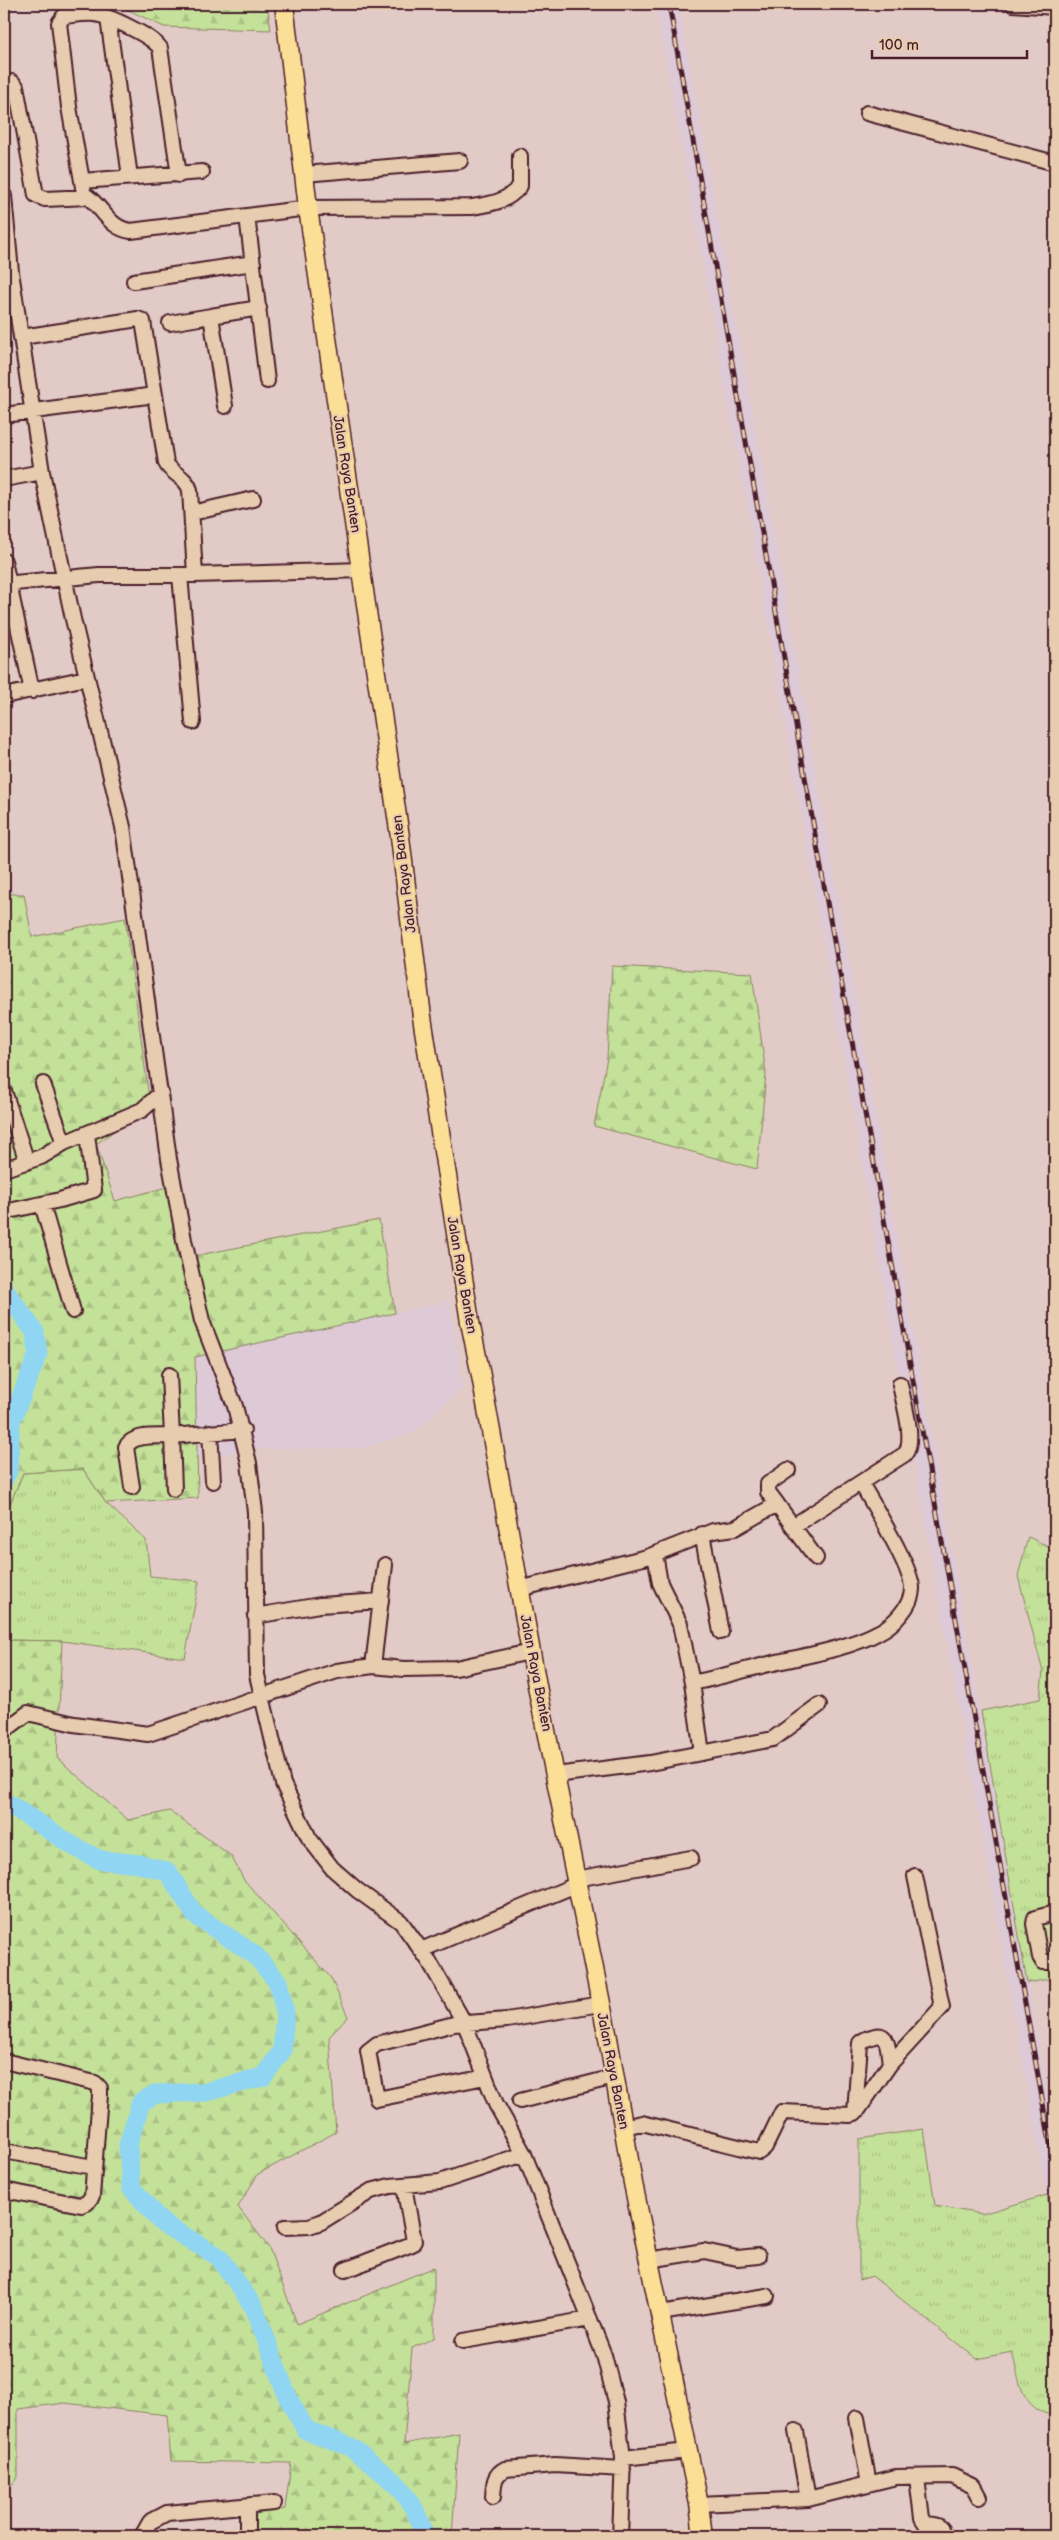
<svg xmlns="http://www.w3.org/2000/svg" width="1059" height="2540" viewBox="0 0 1059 2540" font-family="'Balsamiq Sans',sans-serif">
  <defs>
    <pattern id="grass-tufts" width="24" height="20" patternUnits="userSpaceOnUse" patternTransform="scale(1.25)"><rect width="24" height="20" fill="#c4e199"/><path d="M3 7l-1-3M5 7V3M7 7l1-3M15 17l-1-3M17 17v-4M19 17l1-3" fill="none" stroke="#aac184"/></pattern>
    <pattern id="forest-firs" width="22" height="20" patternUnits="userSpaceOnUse" patternTransform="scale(1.25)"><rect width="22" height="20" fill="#c4e199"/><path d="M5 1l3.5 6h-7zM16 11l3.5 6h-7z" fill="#aac184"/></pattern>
  </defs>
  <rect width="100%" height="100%" fill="#e2cbc6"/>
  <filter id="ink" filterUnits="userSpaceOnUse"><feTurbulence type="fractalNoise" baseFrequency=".02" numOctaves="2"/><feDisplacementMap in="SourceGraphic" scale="10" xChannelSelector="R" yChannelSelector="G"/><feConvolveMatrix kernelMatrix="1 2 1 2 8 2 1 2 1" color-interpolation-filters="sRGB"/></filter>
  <g filter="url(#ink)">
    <!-- built -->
    <path fill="#decad6" d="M655,4H679L775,536L1055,2139V2242L904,1405L753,541Z
      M450,1301L463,1388L413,1433L363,1448L250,1449L198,1459L195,1357Z"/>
    <!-- grass -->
    <path fill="url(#grass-tufts)" stroke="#878062" d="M83,1469L106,1503L146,1540L150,1576L199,1581L185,1658L62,1641L4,1640V1518L23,1473Z
      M1028,1537L1055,1549V1978L1027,1983L981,1711L1040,1699L1043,1672L1018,1576Z
      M924,2129L935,2206L982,2214L1047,2195L1055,2242V2416C1020,2410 1020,2381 1012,2352L977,2359L872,2276L859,2280V2139Z"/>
    <!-- forest -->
    <path fill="url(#forest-firs)" stroke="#878062" d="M116,4H267L271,30L164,27Z
      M4,894H24L32,937L125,918L150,1105L96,1144L115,1201L167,1187L178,1259L379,1220L395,1313L195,1357L198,1498L106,1503L83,1469L23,1473L4,1518Z
      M612,966L752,973L766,1074L757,1169L594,1126L607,1058Z
      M4,1640L62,1641L57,1758L128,1820L170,1811L231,1856L244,1880L331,1978L348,2017L329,2037L336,2132L258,2174L238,2207L269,2248L297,2324L434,2267V2338L412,2348L404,2444L459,2433L452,2536H243L255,2514L285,2509L291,2463L171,2461L167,2415L65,2403L18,2409V2477L4,2494Z"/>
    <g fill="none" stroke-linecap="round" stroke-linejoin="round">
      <!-- river -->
      <path stroke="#90d5f2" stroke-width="19" d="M4,1289L35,1332L38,1354L11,1422L8,1471L4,1479
        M4,1804H9L75,1847L100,1860L140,1864L168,1872L195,1915L255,1955L278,1982L285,2012L282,2051L263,2077L206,2092L156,2094L141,2102L128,2145L131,2187L162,2223L219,2257L254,2307L288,2398L306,2430L351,2447L398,2485L415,2510L425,2536"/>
      <defs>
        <path id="minor" d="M1013,4L1055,7
          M108,18L130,177
          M4,83L12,82L16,86L36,195L45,199L88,197C104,209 109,228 131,231L308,208L472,207C491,204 507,202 520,186V156
          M867,113L1055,163
          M304,174L460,161
          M82,181L69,107L59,23L64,16C74,15 85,13 95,14C109,16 152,36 160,48L179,175
          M83,188L82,181L202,172
          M4,196L11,272L42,472L73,619L123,827L169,1159L184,1240L202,1321L235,1406L249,1463L255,1512L257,1675L283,1784L309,1838L332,1868L357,1890L401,1922L429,1961L465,2024L496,2104L524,2154L604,2355L616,2402L623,2458L620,2536
          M247,216L267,381
          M134,281L253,263
          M170,323L211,316
          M22,337L138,319L143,321L166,463C172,475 186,476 190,490L195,575
          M225,406L211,316L259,308
          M4,415L155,395
          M4,479L42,472
          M192,513L253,499
          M4,561L32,691
          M180,575L193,722
          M4,584L99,575H195L362,570
          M4,696L86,678
          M43,1084L64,1143
          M4,1091L27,1162
          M4,1169L41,1157L64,1143L142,1110L161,1093
          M42,1204L73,1311
          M4,1212L60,1200L94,1190L87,1134
          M169,1375L172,1436L243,1430
          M210,1432L213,1481
          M132,1487L126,1447C134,1433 157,1437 172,1436L174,1489
          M777,1504L768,1492V1484L788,1470
          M793,1526L905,1454C916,1440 903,1402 900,1384
          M702,1534L721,1632
          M655,1554L660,1583L680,1624L692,1683
          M519,1589L647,1557L713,1531L735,1528L777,1504L816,1558
          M255,1616L320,1605L381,1601
          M373,1666L385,1565
          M4,1731L28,1713L74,1724L148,1734L337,1671L373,1666L404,1669L456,1668L530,1652
          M702,1753L692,1683C718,1678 743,1670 769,1664C803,1656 848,1649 879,1632C893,1625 912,1606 912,1589C913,1569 872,1503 861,1483
          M556,1775L650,1763L773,1739L819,1705
          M576,1879L691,1858
          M1055,1913L1035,1918L1034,1924L1040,1957L1043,1962H1055
          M421,1950L578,1884
          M4,2061L95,2083L100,2088V2095L92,2196L87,2203L81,2205L4,2190
          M485,2077L377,2099L368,2051L377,2044L454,2024L507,2020L600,2004
          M520,2101L614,2077
          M855,2113L860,2043C864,2039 869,2038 875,2036C890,2032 888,2054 890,2064
          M624,2127L642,2123L759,2152L765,2147L782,2112L850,2115L858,2110L890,2064L942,2007L915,1876
          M4,2151L93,2167
          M285,2227L309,2226L321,2222L371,2191L390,2186L440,2182L524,2154
          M649,2260L704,2251L737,2258L758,2256
          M345,2270L412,2244L414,2241L404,2186
          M660,2313L767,2296
          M463,2341L590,2319
          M857,2418L869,2484
          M796,2431L808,2499
          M623,2458L688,2451
          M917,2478L922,2518L926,2524C936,2525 942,2525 945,2536
          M493,2497C494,2485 493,2475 505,2469L555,2465L623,2469
          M699,2504L808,2499L896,2477L952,2476L973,2486L979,2497
          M247,2507V2536
          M142,2536L150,2522L167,2513L274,2503"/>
        <path id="major" d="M284,4L308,208L400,837L422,1017L470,1322L481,1376L538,1691L608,2038L633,2183L699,2504L703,2536"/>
      </defs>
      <!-- minor casing -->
      <use href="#minor" stroke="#4a1f2b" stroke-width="18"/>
      <!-- major casing -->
      <use href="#major" stroke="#4a1f2b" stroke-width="21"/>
      <!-- minor -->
      <use href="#minor" stroke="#e8ccaf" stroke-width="14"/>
      <!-- major -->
      <use href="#major" stroke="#fbdf96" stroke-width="18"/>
      <defs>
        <path id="rail" d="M669,4L825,891L1055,2170"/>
      </defs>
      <!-- rail casing -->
      <use href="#rail" stroke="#4a1f2b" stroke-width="5"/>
      <!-- rail -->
      <use href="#rail" stroke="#e8ccaf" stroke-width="3" stroke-dasharray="9" stroke-linecap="butt"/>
    </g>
  </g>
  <g text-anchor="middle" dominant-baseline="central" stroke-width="4.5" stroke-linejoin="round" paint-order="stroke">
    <!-- street labels -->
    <g font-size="14" fill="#4a1f2b" stroke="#e8ccaf">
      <text transform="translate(347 474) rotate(81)">Jalan Raya Banten</text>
      <text transform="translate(404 874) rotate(-97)">Jalan Raya Banten</text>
      <text transform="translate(462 1275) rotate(80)">Jalan Raya Banten</text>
      <text transform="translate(536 1673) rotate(79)">Jalan Raya Banten</text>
      <text transform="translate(613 2071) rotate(79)">Jalan Raya Banten</text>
    </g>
  </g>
  <!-- margin -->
  <rect width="1059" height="2540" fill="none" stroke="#e8ccaf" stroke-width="20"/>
  <rect x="10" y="10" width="1039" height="2520" fill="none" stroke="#4a1f2b" stroke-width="2" filter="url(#ink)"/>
  <!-- scale -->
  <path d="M872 50v8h155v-8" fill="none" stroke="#4a1f2b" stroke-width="2.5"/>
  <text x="879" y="50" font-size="15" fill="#4a1f2b" stroke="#e8ccaf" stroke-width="4" paint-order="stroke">100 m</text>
</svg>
